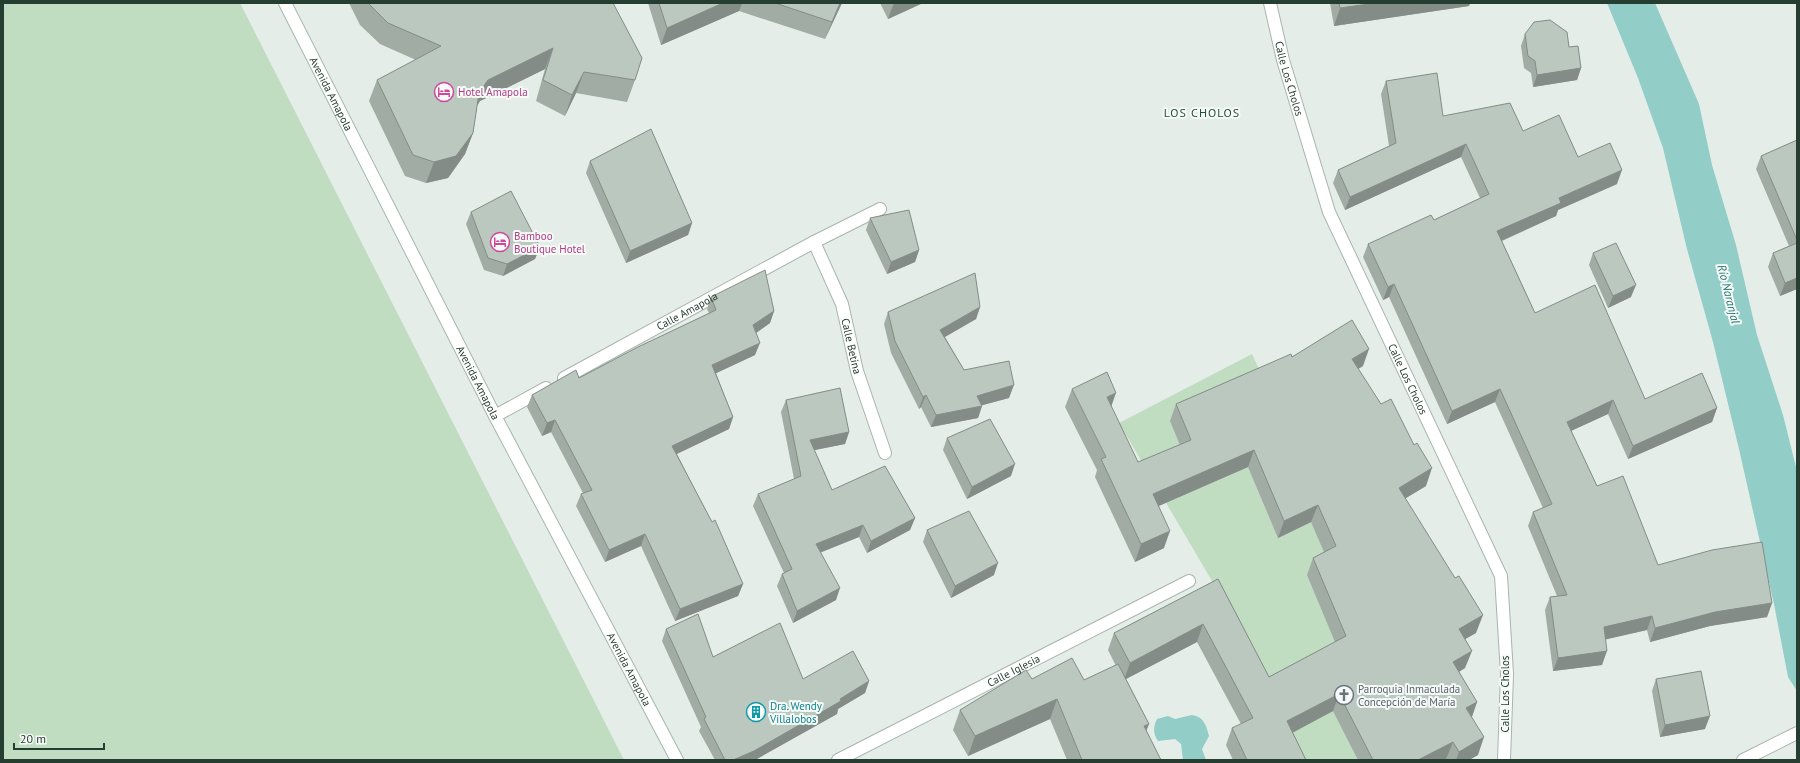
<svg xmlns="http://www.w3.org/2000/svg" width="1800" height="763" viewBox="0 0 1800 763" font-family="'PT Sans',sans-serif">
  <rect width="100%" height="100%" fill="#e5ede8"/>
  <!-- green -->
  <path fill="#c0dcc1" d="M3,3H240L624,760H3Z
    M1252,354L1376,619L1445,760H1303L1215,586L1119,423Z"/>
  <!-- water -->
  <path fill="#92cdc8" d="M1607,3H1655L1699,104L1712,165L1736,245L1757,335L1783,415L1797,471V691L1788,677L1774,604L1739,449L1713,342L1687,249L1663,148L1638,78Z
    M1192,715C1204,717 1206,725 1209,736L1202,749L1206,760H1183L1181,744L1175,739L1158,741C1153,734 1153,727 1157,719L1168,716L1175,719Z"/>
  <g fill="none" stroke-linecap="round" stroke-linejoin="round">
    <defs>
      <g id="lane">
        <path id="s1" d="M880,209L814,242L842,304L857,371L885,453"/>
      </g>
      <g id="street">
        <path id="s2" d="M1270,3L1283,60L1329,212L1501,576L1507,674L1504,760"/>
        <path id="s3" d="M564,378L814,242"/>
        <path d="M495,416L546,388"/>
        <path id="s4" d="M838,760L1189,581"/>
        <path d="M1743,760L1797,733"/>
      </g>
      <g id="secondary">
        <path id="s5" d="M285,3L495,416L677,760"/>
      </g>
    </defs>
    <!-- lane casing -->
    <use href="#lane" stroke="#a8b5ae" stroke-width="14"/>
    <!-- street casing -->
    <use href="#street" stroke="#a8b5ae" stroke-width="14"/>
    <!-- secondary casing -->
    <use href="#secondary" stroke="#a4b8ad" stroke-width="14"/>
    <!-- lane -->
    <use href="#lane" stroke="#fff" stroke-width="12"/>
    <!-- street -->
    <use href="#street" stroke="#fff" stroke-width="12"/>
    <!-- secondary -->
    <use href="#secondary" stroke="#fff" stroke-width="12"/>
  </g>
  <!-- wall -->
  <path fill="#a1aca5" d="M349,3H613L635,80L627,102L576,93L565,116L536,101L545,69L480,101L477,106L473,133L465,154L448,178L426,183L405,176L369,101L377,80L416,60L380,44L360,25Z
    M648,3H842L825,39L739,11L661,45Z
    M880,3H923L888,19Z
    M1330,3H1470L1469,6L1334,26Z
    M1525,34L1569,47L1581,68L1577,80L1533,87L1531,73L1524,68L1521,46Z
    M1386,81L1443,116L1523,131L1578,157L1617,184L1558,210L1556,216L1502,241L1535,313L1645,399L1717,408L1712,422L1628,459L1608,414L1571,431L1597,486L1658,565L1772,603L1767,617L1710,626L1650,642L1647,630L1606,639L1602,665L1553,671L1545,610L1550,597L1557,596L1528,526L1533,512L1543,508L1495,402L1447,424L1389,297L1383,300L1363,257L1368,244L1434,220L1480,198L1461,157L1345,210L1333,183L1338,170L1389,146L1381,94Z
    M1797,140V289L1780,296L1768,267L1773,253L1789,246L1756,169L1761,156Z
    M590,161L692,223L688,235L626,263L586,173Z
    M471,212L540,247L535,259L503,276L484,270L466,224Z
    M870,218L919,250L915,262L887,274L866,230Z
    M1593,253L1631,297L1608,308L1589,265Z
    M711,297L774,311L770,323L756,333L755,355L716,373L733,417L729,429L677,454L743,584L738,596L675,621L641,546L605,562L576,506L581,494L583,493L551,432L542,436L527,407L532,395L579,378L709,313L707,309Z
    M980,307L976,319L945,337L964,370L1009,398L982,405V406L978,418L931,427L921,407L919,409L891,353L884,324L888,312Z
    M1292,357L1363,366L1358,369L1426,486L1405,498L1476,633L1465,639V668L1459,672L1477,702L1472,717L1478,755L1469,760H1447L1446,759L1444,760H1358L1333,711L1292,732L1306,760H1233L1226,745L1232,728L1241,724L1197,642L1126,679L1149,724L1146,730L1161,760H1067L1050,719L968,756L953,730L960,710L1032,679L1084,680L1116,666L1108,650L1114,633L1218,579L1269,677L1335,642L1307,575L1313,558L1324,552L1311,522L1278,538L1248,467L1159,506L1164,548L1135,562L1095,477L1097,470L1065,407L1072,389L1111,407L1138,462L1180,445L1170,421L1176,404Z
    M786,400L849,432L845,444L814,450L832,490L915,518L910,530L867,553L859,537L821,552L836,600L793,623L777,586L782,574L784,573L753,506L758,494L794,479L781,412Z
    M947,438L1011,476L967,499L943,450Z
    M927,530L994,575L951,598L923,542Z
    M666,629L713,657L803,679L869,681L865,693L838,709L837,714L755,760H715L699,731L701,727L662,641Z
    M1656,679L1705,729L1660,737L1652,691Z"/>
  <!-- shaded-wall -->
  <path fill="#838c86" d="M723,3H742L739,11L661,45L667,28Z
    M840,3H842L825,39L832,22Z
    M894,3H923L888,19Z
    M1376,3H1470L1469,6L1334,26L1340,8Z
    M553,48L545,69L480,101L471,115L479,93L488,80Z
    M1581,68L1577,80L1533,87L1537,75Z
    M584,72L576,93L565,116L572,95Z
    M473,133L465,154L448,178L426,183L434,162Z
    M1466,144L1461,157L1345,210L1350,197Z
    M1622,170L1617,184L1558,210L1556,216L1492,245L1497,231L1559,198Z
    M692,223L688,235L626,263L630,251Z
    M540,247L535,259L503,276L507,264Z
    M919,250L915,262L887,274L891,262Z
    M1797,278V289L1780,296L1785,283Z
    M1394,284L1389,297L1383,300L1388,287Z
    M1636,285L1631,297L1608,308L1613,296Z
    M980,307L976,319L936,342L940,330Z
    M774,311L770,323L749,338L753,325Z
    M760,343L755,355L708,377L712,365Z
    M1369,349L1363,366L1346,376L1352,359Z
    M1014,385L1009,398L972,408L977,396Z
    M1500,389L1495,402L1447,424L1452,411Z
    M1116,393L1110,410L1107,397Z
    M926,395L921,407L919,409L923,397Z
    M1613,400L1608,414L1562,435L1567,422Z
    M982,406L978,418L931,427L936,415Z
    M1717,408L1712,422L1628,459L1633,446Z
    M733,417L729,429L668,458L672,446Z
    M555,420L551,432L542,436L547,423Z
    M849,432L845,444L805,452L810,440Z
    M1254,450L1248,467L1147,511L1153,494Z
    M1015,464L1011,476L967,499L972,487Z
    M1432,468L1426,486L1393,506L1399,488Z
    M1318,505L1311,522L1278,538L1284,521Z
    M915,518L910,530L867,553L871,541Z
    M863,525L859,537L812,556L816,544Z
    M1170,531L1164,548L1135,562L1141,544Z
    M645,534L641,546L605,562L609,550Z
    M998,563L994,575L951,598L955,586Z
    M743,584L738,596L675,621L680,609Z
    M840,588L836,600L793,623L797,611Z
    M1772,603L1767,617L1710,626L1650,642L1655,628L1715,612Z
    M1483,615L1476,633L1453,646L1459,629Z
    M1652,616L1647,630L1599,641L1604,627Z
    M1203,624L1197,642L1124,680L1130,663Z
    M1472,651L1465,668L1447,679L1453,662Z
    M1607,651L1602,665L1553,671L1558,658Z
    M869,681L865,693L838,709L837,714L755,760H733L840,699Z
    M1339,694L1333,711L1281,739L1287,721Z
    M1057,699L1050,719L968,756L975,736Z
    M1477,702L1471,719L1466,708Z
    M1710,716L1705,729L1660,737L1665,725Z
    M1149,724L1141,744L1144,726Z
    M1484,737L1478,755L1469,760H1456L1459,752Z
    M1453,742L1446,759L1444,760H1418Z"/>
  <!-- building -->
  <path fill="#bbc8c0" stroke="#838c86" d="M368,3H613L642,58L635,80L584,72L572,95L543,80L553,48L488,80L479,93L473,133L456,156L434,162L413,155L377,80L441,46L388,23Z
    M659,3H723L667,28Z
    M775,3H840L832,22Z
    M1339,3H1376L1340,8Z
    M1550,20L1567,32L1569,47L1578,46L1581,68L1537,75L1535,61L1528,56L1525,34L1534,22Z
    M1437,73L1443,116L1510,103L1523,131L1559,115L1578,157L1610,143L1622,170L1559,198L1561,203L1497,231L1535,313L1595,285L1645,399L1702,373L1717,408L1633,446L1613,400L1567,422L1597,486L1623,476L1658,565L1712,550L1762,542L1772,603L1715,612L1655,628L1652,616L1604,627L1607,651L1558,658L1550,597L1567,595L1533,512L1552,504L1500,389L1452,411L1394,284L1388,287L1368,244L1431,215L1434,220L1489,194L1466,144L1350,197L1338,170L1396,143L1386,81Z
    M651,129L692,223L630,251L590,161Z
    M1797,140V240L1761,156Z
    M511,191L540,247L507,264L488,258L471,212Z
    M909,210L919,250L891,262L870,218Z
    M1616,243L1636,285L1613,296L1593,253Z
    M1797,243V278L1785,283L1773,253Z
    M765,270L774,311L753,325L760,343L712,365L733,417L672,446L712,522L715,520L743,584L680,609L645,534L609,550L581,494L592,490L555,420L547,423L532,395L576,370L579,378L638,347L716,310L711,297Z
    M975,273L980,307L940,330L964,370L1009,361L1014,385L977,396L982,406L936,415L926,395L923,397L895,341L888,312Z
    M1352,320L1369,349L1352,359L1381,404L1391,399L1414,445L1417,443L1432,468L1399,488L1455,578L1459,576L1483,615L1459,629L1472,651L1453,662L1477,702L1466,708L1484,737L1459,752L1453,742L1418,760H1373L1339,694L1287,721L1306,760H1247L1232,728L1253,718L1203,624L1130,663L1114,633L1218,579L1269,677L1346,636L1313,558L1336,546L1318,505L1284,521L1254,450L1153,494L1170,531L1141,544L1101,459L1106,457L1072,389L1107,372L1116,393L1107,397L1138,462L1191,440L1176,404L1291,354L1292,357Z
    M840,388L849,432L810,440L832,490L885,466L915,518L871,541L863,525L816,544L840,588L797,611L782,574L792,569L758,494L801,476L786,400Z
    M990,419L1015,464L972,487L947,438Z
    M969,511L998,563L955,586L927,530Z
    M698,614L713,657L780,623L803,679L853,651L869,681L840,699L841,701L754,751L733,760H725L704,719L706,717L666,629Z
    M1072,658L1084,680L1118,664L1149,724L1144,726L1161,760H1082L1057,699L975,736L960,710L1026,670L1032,679Z
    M1701,671L1710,716L1665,725L1656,679Z"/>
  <!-- icons -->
  <defs>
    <symbol id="hotel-ring" viewBox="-11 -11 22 22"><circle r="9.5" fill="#f5faf7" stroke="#d1479c" stroke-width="1.5"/><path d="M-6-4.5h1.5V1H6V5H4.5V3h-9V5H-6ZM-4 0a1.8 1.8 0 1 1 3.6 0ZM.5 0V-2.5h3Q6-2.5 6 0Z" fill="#d1479c"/></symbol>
    <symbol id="church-ring" viewBox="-11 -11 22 22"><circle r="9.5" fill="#f5faf7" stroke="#6b7280" stroke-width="1.5"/><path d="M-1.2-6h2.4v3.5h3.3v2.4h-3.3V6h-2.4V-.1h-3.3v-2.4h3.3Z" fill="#6b7280"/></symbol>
    <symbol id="building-ring" viewBox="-11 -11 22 22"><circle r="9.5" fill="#f5faf7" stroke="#0f9aa8" stroke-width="1.5"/><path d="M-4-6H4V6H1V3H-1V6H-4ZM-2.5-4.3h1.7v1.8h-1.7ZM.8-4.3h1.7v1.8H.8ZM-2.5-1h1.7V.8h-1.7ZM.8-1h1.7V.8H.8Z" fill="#0f9aa8"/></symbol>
  </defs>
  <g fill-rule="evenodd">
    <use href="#hotel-ring" x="433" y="81" width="22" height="22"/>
    <use href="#hotel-ring" x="489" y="231" width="22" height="22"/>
    <use href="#church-ring" x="1333" y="684" width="22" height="22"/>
    <use href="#building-ring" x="745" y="701" width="22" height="22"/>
  </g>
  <g text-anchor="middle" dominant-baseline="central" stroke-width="4" stroke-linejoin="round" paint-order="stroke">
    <!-- street labels -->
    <g font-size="11" fill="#263d32" stroke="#f5faf7">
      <text stroke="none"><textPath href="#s2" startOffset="78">Calle Los Cholos</textPath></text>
      <text stroke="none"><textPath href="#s5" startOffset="102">Avenida Amapola</textPath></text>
      <text stroke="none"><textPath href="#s3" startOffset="140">Calle Amapola</textPath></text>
      <text stroke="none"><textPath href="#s1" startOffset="185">Calle Betina</textPath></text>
      <text stroke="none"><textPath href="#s2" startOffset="402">Calle Los Cholos</textPath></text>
      <text stroke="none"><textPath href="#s5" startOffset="426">Avenida Amapola</textPath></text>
      <text stroke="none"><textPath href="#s5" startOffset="750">Avenida Amapola</textPath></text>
      <text stroke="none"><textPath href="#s4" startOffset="197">Calle Iglesia</textPath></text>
      <text transform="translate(1505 694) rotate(-90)">Calle Los Cholos</text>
    </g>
    <!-- hotel labels -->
    <g font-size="11" fill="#b23c85" stroke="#f5faf7" text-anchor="start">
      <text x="458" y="92">Hotel Amapola</text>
      <text x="514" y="236">Bamboo<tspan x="514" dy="13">Boutique Hotel</tspan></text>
    </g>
    <!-- worship labels -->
    <g font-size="11" fill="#5b616d" stroke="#f5faf7" text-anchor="start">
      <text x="1358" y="689">Parroquia Inmaculada<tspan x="1358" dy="13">Concepción de María</tspan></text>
    </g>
    <!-- culture labels -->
    <g font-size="11" fill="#0d838f" stroke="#f5faf7" text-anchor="start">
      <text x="770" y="706">Dra. Wendy<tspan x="770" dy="13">Villalobos</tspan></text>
    </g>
    <!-- neighbourhood labels -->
    <g font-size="12" letter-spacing="1" fill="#234e3a" stroke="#f5faf7">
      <text x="1202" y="112">LOS CHOLOS</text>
    </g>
    <!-- water labels -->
    <g font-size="12" font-style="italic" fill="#24756f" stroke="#f5faf7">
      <text transform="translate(1729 294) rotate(76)">Río Naranjal</text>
    </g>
  </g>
  <!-- border -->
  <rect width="1800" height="763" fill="none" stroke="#263d32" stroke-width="8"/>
  <!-- scale -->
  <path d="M14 743v6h90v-6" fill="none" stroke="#263d32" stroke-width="2"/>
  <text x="20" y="743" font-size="12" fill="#263d32" stroke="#f5faf7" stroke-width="3" paint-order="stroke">20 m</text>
</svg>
